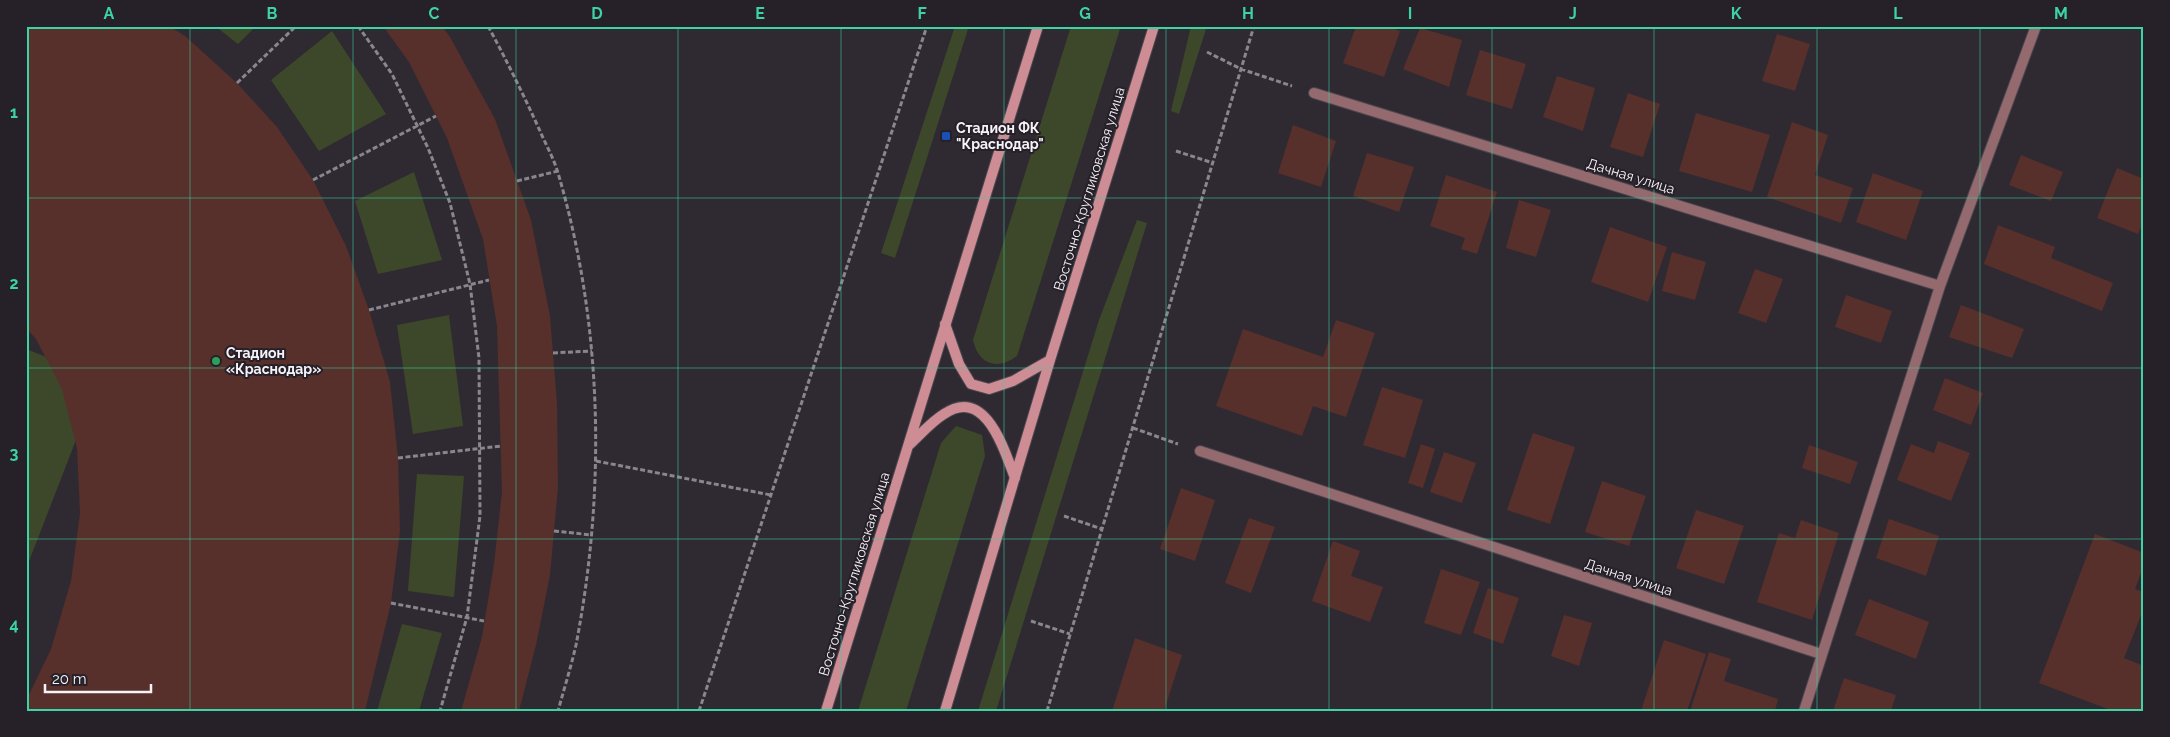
<svg xmlns="http://www.w3.org/2000/svg" width="2170" height="737" viewBox="0 0 2170 737" font-family="Raleway,sans-serif">
  <rect width="100%" height="100%" fill="#2f2a32"/>
  <!-- green -->
  <path fill="#3d482a" d="M215,26H256L238,44Z
    M955,26H969L895,258L881,253Z
    M1071,26H1121L1017,356C997,371 978,364 973,340Z
    M1191,26H1207L1179,114L1171,111Z
    M332,31L386,114L319,151L271,80Z
    M414,172L442,260L378,274L355,201Z
    M1137,220L1147,223L996,711H978L1099,320Z
    M449,315L463,426L413,434L397,325Z
    M26,349L100,378L26,569Z
    M956,426L982,435L985,456L906,711H858L941,443Z
    M417,474L464,476L454,597L408,591Z
    M402,624L442,633L419,711H377Z"/>
  <!-- building -->
  <path fill="#572f2b" d="M26,26H169L185,36L237,83L277,127L313,180L346,246L369,310L390,382L398,458L400,531L391,603L365,711H26V701L51,649L71,581L80,513L77,448L62,389L36,339L26,328Z
    M383,26H442L450,37L495,119L531,220L550,316L557,403L558,487L550,575L536,645L519,711H461L482,637L494,564L502,492L497,326L483,239L447,138L409,62Z
    M1356,26H1387L1400,31L1384,77L1343,63Z
    M1420,28L1462,40L1449,87L1403,69Z
    M1777,34L1810,44L1795,91L1762,81Z
    M1480,50L1526,64L1512,109L1466,95Z
    M1557,76L1595,88L1583,131L1543,117Z
    M1628,93L1660,104L1643,157L1610,147Z
    M1696,113L1770,135L1752,192L1679,171Z
    M1792,122L1828,135L1815,175L1853,188L1841,223L1767,197Z
    M1293,125L1336,141L1321,187L1278,173Z
    M1367,153L1414,167L1399,212L1353,196Z
    M2021,155L2063,172L2051,201L2009,185Z
    M2117,168L2144,179V220L2138,234L2097,218Z
    M1873,173L1923,191L1906,240L1856,222Z
    M1446,175L1497,192L1477,254L1461,249L1465,238L1430,226Z
    M1519,200L1551,210L1536,257L1506,248Z
    M1998,225L2055,247L2051,258L2113,283L2102,311L1984,264Z
    M1610,227L1667,247L1648,302L1591,282Z
    M1672,252L1706,262L1695,300L1662,291Z
    M1755,269L1783,279L1766,323L1738,313Z
    M1846,295L1892,311L1881,343L1835,327Z
    M1961,305L2024,329L2012,358L1949,337Z
    M1336,320L1375,333L1346,417L1313,406L1302,436L1216,406L1243,329L1323,357Z
    M1945,378L1983,393L1971,425L1933,410Z
    M1382,387L1423,400L1405,458L1363,445Z
    M1533,433L1575,447L1550,524L1507,510Z
    M1938,441L1970,453L1951,501L1897,480L1911,444L1934,453Z
    M1421,444L1435,449L1423,488L1408,483Z
    M1809,445L1858,462L1850,484L1802,468Z
    M1444,452L1476,463L1462,503L1430,492Z
    M1602,481L1646,496L1629,546L1585,532Z
    M1181,488L1215,500L1195,561L1160,549Z
    M1696,510L1744,526L1724,584L1676,568Z
    M1249,518L1275,527L1251,593L1225,583Z
    M1889,519L1939,536L1926,576L1876,558Z
    M1801,520L1839,533L1812,620L1757,602L1779,533L1795,538Z
    M2095,534L2144,553V565L2135,589L2144,592V608L2124,658L2144,666V711H2113L2039,683Z
    M1333,541L1360,551L1351,576L1383,587L1370,622L1312,601Z
    M1441,569L1480,582L1461,635L1424,623Z
    M1488,588L1519,598L1503,644L1473,633Z
    M1869,599L1929,622L1916,659L1855,635Z
    M1564,615L1592,623L1579,666L1551,656Z
    M1135,638L1182,655L1164,711H1112Z
    M1664,640L1706,654L1687,711H1641Z
    M1709,652L1731,659L1724,681L1778,699L1775,711H1690Z
    M1844,678L1896,695L1891,711H1833Z"/>
  <g fill="none" stroke-linecap="round" stroke-linejoin="round">
    <defs>
      <path id="street" d="M1314,93L1940,286
        M1200,451L1821,654
        M1804,711L1940,286L2036,26"/>
      <path id="secondary" d="M945,324L959,364L971,384L989,389L1013,381L1050,360
        M909,445C920,435 931,422 944,414C986,386 1004,450 1015,478
        M826,711L1038,26
        M945,711L1050,360L1154,26"/>
    </defs>
    <!-- street casing -->
    <use href="#street" stroke="#4b464e" stroke-width="12"/>
    <!-- secondary casing -->
    <use href="#secondary" stroke="#4b464e" stroke-width="12"/>
    <!-- path -->
    <path stroke="#8a868d" stroke-width="3" stroke-dasharray="5 2.5" stroke-linecap="butt" d="M358,26L392,74L428,148L450,203L470,284L479,358L480,516L467,617L440,711
      M488,26C507,61 524,96 540,131C546,145 554,159 558,173C603,325 606,490 576,645C571,667 564,689 558,711
      M1207,52L1241,69L1292,86
      M237,83L296,26
      M1176,151L1213,163
      M313,180L436,116
      M517,181L558,171
      M369,310L489,280
      M553,353L592,351
      M1133,428L1178,444
      M398,458L501,446
      M596,461L771,495
      M1064,516L1102,529
      M554,531L592,535
      M391,603L484,621
      M1031,621L1070,634
      M699,711L927,26
      M1047,711L1254,26"/>
    <!-- street -->
    <use href="#street" stroke="#946a6e" stroke-width="10"/>
    <!-- secondary -->
    <use href="#secondary" stroke="#ce8c94" stroke-width="10"/>
  </g>
  <!-- grid -->
  <path fill="none" stroke="#3cd4a4" stroke-width="1" stroke-opacity="0.55" d="M190,26V711M353,26V711M516,26V711M678,26V711M841,26V711M1004,26V711M1166,26V711M1329,26V711M1492,26V711M1654,26V711M1817,26V711M1980,26V711M26,198H2144M26,368H2144M26,539H2144"/>
  <!-- markers -->
  <rect fill="#1a4fb4" stroke="#262028" stroke-width="2" x="941" y="131" width="10" height="10" rx="2.5"/>
  <circle fill="#2e9e5b" stroke="#262028" stroke-width="2" cx="216" cy="361" r="5"/>
  <g text-anchor="middle" dominant-baseline="central" stroke-width="4" stroke-linejoin="round" paint-order="stroke">
    <!-- poi labels -->
    <g font-size="14" font-weight="bold" fill="#f6f3f8" stroke="#262028" text-anchor="start">
      <text x="956" y="128">Стадион ФК<tspan x="956" dy="16">"Краснодар"</tspan></text>
      <text x="226" y="353">Стадион<tspan x="226" dy="16">«Краснодар»</tspan></text>
    </g>
    <!-- street labels -->
    <g font-size="14" fill="#f6f3f8" stroke="#262028">
      <text transform="translate(1631 176) rotate(17)">Дачная улица</text>
      <text transform="translate(1089 189) rotate(-73)">Восточно-Кругликовская улица</text>
      <text transform="translate(854 574) rotate(-73)">Восточно-Кругликовская улица</text>
      <text transform="translate(1629 577) rotate(18)">Дачная улица</text>
    </g>
  </g>
  <!-- border -->
  <rect width="2170" height="737" fill="none" stroke="#262028" stroke-width="55"/>
  <!-- scale -->
  <path d="M45 684v8h106v-8" fill="none" stroke="#f6f3f8" stroke-width="2.5"/>
  <text x="52" y="684" font-size="15" fill="#f6f3f8" stroke="#262028" stroke-width="4" paint-order="stroke">20 m</text>
  <rect x="28" y="28" width="2114" height="682" fill="none" stroke="#3cd4a4" stroke-width="2"/>
  <g font-size="16" text-anchor="middle" font-weight="bold" fill="#3cd4a4">
    <text x="109" y="19">A</text>
    <text x="272" y="19">B</text>
    <text x="434" y="19">C</text>
    <text x="597" y="19">D</text>
    <text x="760" y="19">E</text>
    <text x="922" y="19">F</text>
    <text x="1085" y="19">G</text>
    <text x="1248" y="19">H</text>
    <text x="1410" y="19">I</text>
    <text x="1573" y="19">J</text>
    <text x="1736" y="19">K</text>
    <text x="1898" y="19">L</text>
    <text x="2061" y="19">M</text>
    <text x="14" y="118">1</text>
    <text x="14" y="289">2</text>
    <text x="14" y="459">3</text>
    <text x="14" y="630">4</text>
  </g>
</svg>
